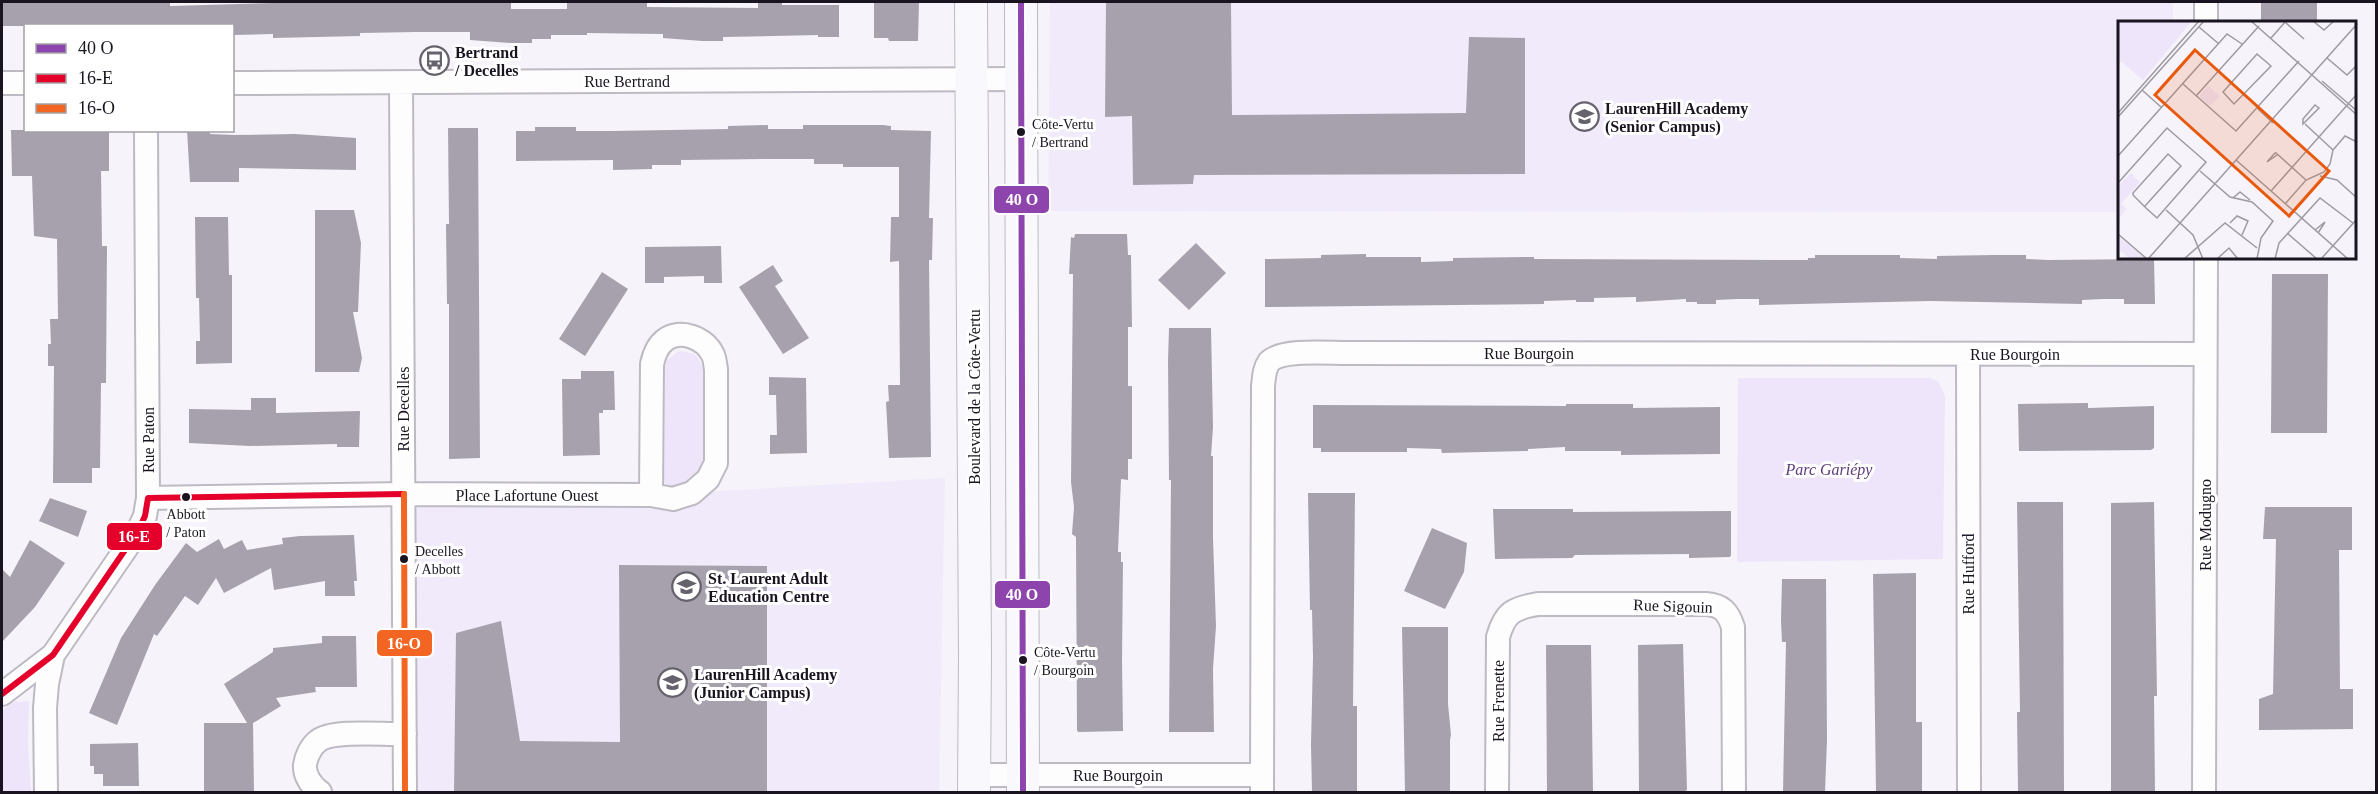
<svg xmlns="http://www.w3.org/2000/svg" width="2378" height="794" viewBox="0 0 2378 794" font-family="'Times New Roman',serif">
  <rect width="100%" height="100%" fill="#f6f3fa"/>
  <!-- built -->
  <path fill="#f1eafb" d="M1050,2H2173V22H2120V212L1048,211Z
    M945,478L939,792H405L404,494L651,495Z"/>
  <!-- green -->
  <path fill="#eee5fa" d="M679,351C694,352 699,356 704,370V454C701,475 690,482 672,489L664,482L665,367L667,360Z
    M1738,378H1930L1938,381L1945,396L1943,559L1737,562Z
    M29,701L28,744L31,792H2V711L12,702Z"/>
  <!-- building -->
  <path fill="#a7a1ad" d="M2,2H170V6L308,2H511V9H567V3L578,2H636L647,3V7L758,8V2H782V5H839V37H818V35L723,37V41H702L663,38V34L587,33V35H551V39H532V43H511L470,40V32H416L360,33V36L273,38V34L232,35V26H2Z
    M874,2H919L918,41H889L888,38H874Z
    M1106,2H1231L1232,115L1466,113L1469,37L1525,38V174L1194,175L1193,184L1133,185L1132,116L1105,117Z
    M2261,2H2317V22H2261Z
    M768,125V129H803V125H883L891,126V130L931,131L929,218H933L932,260H929L931,457L889,458L886,402L889,401L888,385H900L899,261L890,262L891,217H899V167H843V164H814V159H770L681,160V165H652V169L613,170V160L516,161V131H535V127H576V131H612L728,129V126Z
    M448,128H478L480,458L449,459V304H447L446,224H449Z
    M11,130H109V171H101L102,246H107L106,383H101L100,468H92V483H53L54,366H48V344H51L50,319H58L57,239L34,236L32,176H12Z
    M187,130H210V134L234,135L295,134L356,138V170L239,168V182H190Z
    M315,210H354L361,243L358,312H353L362,358L359,372H315Z
    M195,217H228L229,275H232V363L196,364V341H200L199,298H196Z
    M1075,234H1127L1128,255H1131L1132,327H1128V386H1132V459H1128V480L1121,479L1118,552H1121V562H1123L1122,661L1123,731L1078,732L1077,730L1076,537L1072,534L1074,507L1071,482L1073,274H1069L1071,237L1074,238Z
    M1196,243L1226,273L1189,310L1158,280Z
    M721,246L722,283H704V276L664,277V283H645V247Z
    M1366,254V257H1421V262L1453,261V258L1534,257V259L1808,260V258H1815V255H1900V258L1937,259V256L1993,255H2026V259L2048,260L2154,259L2155,304H2124V299H2103L2082,300V304L1930,301L1759,305V299H1737L1716,300V304H1697V302H1686V299L1636,302V297L1594,298V302H1576V300L1544,301V304L1265,307V259L1321,258V255Z
    M773,265L783,281L775,286L809,338L783,354L739,287Z
    M602,272L628,289L585,356L559,339Z
    M2272,274H2328L2327,433H2271Z
    M1169,328H1211L1213,427L1211,456H1213V538L1216,626L1213,669L1214,732H1169L1171,480H1169L1168,361Z
    M581,371H614L615,410H603V413H599L600,455L563,456L562,379H581Z
    M769,377L806,378L807,453L770,454V435H777L776,395H769Z
    M251,398H276V413L360,411L359,447H337V444L250,446L189,443V409L251,410Z
    M2088,403V408L2154,406V448L2151,450L2019,451L2018,404Z
    M1566,404H1633V408L1720,407V454L1621,455V451H1565V447L1528,449V451L1442,453L1441,449L1407,448V452H1321V448H1313V405L1566,406Z
    M1308,493H1355L1353,706H1357V792H1312L1311,745L1313,657L1312,610H1310Z
    M50,498L87,511L78,537L39,521Z
    M2017,502H2063L2064,792H2018L2017,712H2020Z
    M2154,502L2157,696H2154L2155,792H2111V503Z
    M2265,507H2352V550H2339L2340,689H2353V729L2259,730V699L2273,694L2276,539H2263Z
    M1493,509H1573V512L1731,511V555L1730,557L1689,558V554L1575,555L1572,558L1495,559Z
    M1432,528L1467,543L1464,572L1445,609L1404,591Z
    M354,535L357,581H354L355,596H325V581L274,590L271,568L224,593L216,578L198,605L185,596L157,636L154,634L117,725L89,713L121,638L155,585L186,543L197,552L219,539L224,549L242,540L247,550L283,544L282,538L300,536Z
    M30,540L65,563L35,607L2,642V569L10,577Z
    M619,565L767,566V792H454L456,633L501,621L520,741L620,742Z
    M1916,573V722H1922V792H1876L1873,574Z
    M1782,579H1826L1827,740L1825,792H1783L1786,642H1782L1781,620Z
    M1402,627H1448V704L1451,735L1450,740V792H1405Z
    M322,636H356L357,687H315L316,692L276,698L281,706L253,723L254,791L204,792V723H247L224,684L273,652V648L322,643Z
    M1683,644L1687,790L1684,792H1639L1638,645Z
    M1546,645H1591L1593,792H1547Z
    M138,743L139,786H103V774H94V766H90V744Z"/>
  <g fill="none" stroke-linecap="round" stroke-linejoin="round">
    <defs>
      <path id="street" d="M2206,22V2
        M2,83H26
        M232,83L1022,79
        M401,83L405,792
        M1968,355L1969,792
        M148,498L404,494L651,495L673,499L692,493L708,479L716,463V369C715,365 715,359 713,355C705,338 680,328 665,340C657,346 654,355 652,364L651,495
        M2,694L53,655
        M974,775H1262
        M46,792L45,708L47,684L53,655L138,531L145,516L148,498L146,130
        M320,792C312,787 304,775 305,765C306,757 311,746 318,741C333,729 385,735 405,734
        M1262,792L1263,386C1264,378 1264,369 1269,362C1281,349 1328,353 1345,353L2205,354
        M1497,792L1498,637C1505,612 1514,608 1538,604H1706C1722,605 1728,612 1733,627L1734,792
        M2204,792L2206,258"/>
      <path id="secondary" d="M971,2L975,657L974,792
        M1021,2L1023,792"/>
    </defs>
    <!-- street casing -->
    <use href="#street" stroke="#bebac3" stroke-width="26"/>
    <!-- secondary casing -->
    <use href="#secondary" stroke="#bebac3" stroke-width="34"/>
    <!-- street -->
    <use href="#street" stroke="#fefdfe" stroke-width="22"/>
    <!-- secondary -->
    <use href="#secondary" stroke="#f9f8fc" stroke-width="32"/>
    <defs>
      <path id="bus-1" d="M1021,2L1023,792"/>
      <path id="bus-2" d="M2,694L53,655L138,531L145,516L148,498L404,494"/>
      <path id="bus-3" d="M404,494L405,792"/>
    </defs>
    <!-- bus-1 casing -->
    <use href="#bus-1" stroke="#fff" stroke-width="10"/>
    <!-- bus-2 casing -->
    <use href="#bus-2" stroke="#fff" stroke-width="10"/>
    <!-- bus-3 casing -->
    <use href="#bus-3" stroke="#fff" stroke-width="10"/>
    <!-- bus-1 -->
    <use href="#bus-1" stroke="#8e44ad" stroke-width="6"/>
    <!-- bus-2 -->
    <use href="#bus-2" stroke="#e4002b" stroke-width="6"/>
    <!-- bus-3 -->
    <use href="#bus-3" stroke="#f26522" stroke-width="6"/>
  </g>
  <!-- icons -->
  <defs>
    <symbol id="bus-ring" viewBox="-11 -11 22 22"><circle r="9.5" fill="#fff" stroke="#66626c" stroke-width="1.5"/><path d="M-5-6H5V4H4V6H2V4H-2V6H-4V4H-5ZM-3.5-4V0h7V-4ZM-3.5 1.2v1.5H-2V1.2ZM2 1.2v1.5H3.5V1.2Z" fill="#66626c"/></symbol>
    <symbol id="school-ring" viewBox="-11 -11 22 22"><circle r="9.5" fill="#fff" stroke="#66626c" stroke-width="1.5"/><path d="M0-5L7-2L0 1L-7-2ZM-4 1L0 2.5L4 1V4Q0 6-4 4Z" fill="#66626c"/></symbol>
  </defs>
  <g fill-rule="evenodd">
    <use href="#bus-ring" x="418" y="44" width="33" height="33"/>
    <use href="#school-ring" x="1568" y="100" width="33" height="33"/>
    <use href="#school-ring" x="670" y="570" width="33" height="33"/>
    <use href="#school-ring" x="656" y="666" width="33" height="33"/>
  </g>
  <!-- markers -->
  <g fill="#19141f" stroke="#fff" stroke-width="2">
    <circle cx="1021" cy="132" r="5"/>
    <circle cx="186" cy="497" r="5"/>
    <circle cx="404" cy="559" r="5"/>
    <circle cx="1023" cy="660" r="5"/>
  </g>
  <g text-anchor="middle" dominant-baseline="central" stroke-width="6" stroke-linejoin="round" paint-order="stroke">
    <!-- bus labels -->
    <g font-size="14" fill="#19141f" stroke="#fff" text-anchor="start">
      <text x="1032" y="124">Côte-Vertu<tspan x="1032" dy="18">/ Bertrand</tspan></text>
      <text x="186" y="514" text-anchor="middle">Abbott<tspan x="186" dy="18">/ Paton</tspan></text>
      <text x="415" y="551">Decelles<tspan x="415" dy="18">/ Abbott</tspan></text>
      <text x="1034" y="652">Côte-Vertu<tspan x="1034" dy="18">/ Bourgoin</tspan></text>
    </g>
    <!-- poi labels -->
    <g font-size="16" font-weight="bold" fill="#19141f" stroke="#fff" text-anchor="start">
      <text x="455" y="52">Bertrand<tspan x="455" dy="18">/ Decelles</tspan></text>
      <text x="1605" y="108">LaurenHill Academy<tspan x="1605" dy="18">(Senior Campus)</tspan></text>
      <text x="708" y="578">St. Laurent Adult<tspan x="708" dy="18">Education Centre</tspan></text>
      <text x="694" y="674">LaurenHill Academy<tspan x="694" dy="18">(Junior Campus)</tspan></text>
    </g>
    <!-- street labels -->
    <g font-size="16" fill="#19141f" stroke="#fff">
      <text x="627" y="81">Rue Bertrand</text>
      <text x="1529" y="353">Rue Bourgoin</text>
      <text x="2015" y="354">Rue Bourgoin</text>
      <text transform="translate(974 397) rotate(-90)">Boulevard de la Côte-Vertu</text>
      <text transform="translate(403 409) rotate(-90)">Rue Decelles</text>
      <text transform="translate(148 440) rotate(-90)">Rue Paton</text>
      <text x="527" y="495">Place Lafortune Ouest</text>
      <text transform="translate(2205 525) rotate(-90)">Rue Modugno</text>
      <text transform="translate(1968 574) rotate(-90)">Rue Hufford</text>
      <text transform="translate(1673 606) rotate(2)">Rue Sigouin</text>
      <text transform="translate(1498 701) rotate(-90)">Rue Frenette</text>
      <text x="1118" y="775">Rue Bourgoin</text>
    </g>
    <!-- park labels -->
    <g font-size="16" font-style="italic" fill="#5c3c7b" stroke="#fff">
      <text x="1829" y="469">Parc Gariépy</text>
    </g>
  </g>
  <!-- overview -->
  <g transform="translate(2118 21)">
    <rect width="238" height="238" fill="#f6f3fa"/>
    <path d="M0,0H74L25,59L4,41L0,42ZM90,65L102,75L92,85L81,75ZM13,152L22,161L3,183L9,188L0,198V165ZM0,215L27,238H12L0,228Z" fill="#eee5fa"/>
    <path fill="none" stroke="#9e9aa2" stroke-width="1.5" d="M133,0L239,94M195,0L206,9L216,0M167,1L186,18M81,6L101,23M153,17L168,0M139,33L153,45L116,83L105,71ZM209,37L229,54L239,44M204,60L239,90M65,63L118,110L181,40M24,69L43,86M78,75L141,5M197,84L201,87L185,103V98ZM139,87L155,102M0,92L81,0M0,96L86,0M187,103L215,129M159,134L149,141L157,132H158L188,159M0,135L109,13L124,23M118,139L230,238M82,150L112,176L134,181L155,200L143,217L139,238M202,155L219,159L239,177M0,162L49,107L88,141L39,197L28,187L15,174V172L50,133L63,145L27,185M153,170L239,73M115,177L122,171L132,179M167,183L188,159L206,151L212,143L215,129L227,115L239,121M48,189L75,214L85,238M112,202L119,195L130,200L124,214M197,209L207,201L200,212M169,212L199,238M0,213L29,238M30,238L239,3M66,238L107,202L139,227M99,238L111,227L120,238M157,238L161,222L202,177L235,202M203,238L239,198"/>
    <path fill="#e8590c" fill-opacity="0.15" stroke="#e8590c" stroke-width="3" d="M77,29L211,150L171,195L37,74Z"/>
    <rect width="238" height="238" fill="none" stroke="#19141f" stroke-width="3"/>
  </g>
  <g stroke="#fff" stroke-width="2">
    <rect x="993" y="185" width="57" height="29" rx="6" fill="#8e44ad"/>
    <rect x="106" y="522" width="57" height="29" rx="6" fill="#e4002b"/>
    <rect x="994" y="580" width="57" height="29" rx="6" fill="#8e44ad"/>
    <rect x="376" y="629" width="57" height="28" rx="6" fill="#f26522"/>
  </g>
  <g font-size="16" text-anchor="middle" font-weight="bold" fill="#fff">
    <text x="1022" y="205">40 O</text>
    <text x="134" y="542">16-E</text>
    <text x="1022" y="600">40 O</text>
    <text x="404" y="649">16-O</text>
  </g>
  <!-- border -->
  <rect width="2378" height="794" fill="none" stroke="#19141f" stroke-width="6"/>
  <!-- legend -->
  <rect x="24" y="24" width="210" height="108" fill="#ffffff" stroke="#a3a1a5" stroke-width="1.5"/>
  <rect x="36" y="44" width="30" height="9" fill="#8e44ad" stroke="#a3a1a5" stroke-width="1.5"/>
  <text x="78" y="54" font-size="18" fill="#19141f">40 O</text>
  <rect x="36" y="74" width="30" height="9" fill="#e4002b" stroke="#a3a1a5" stroke-width="1.5"/>
  <text x="78" y="84" font-size="18" fill="#19141f">16-E</text>
  <rect x="36" y="104" width="30" height="9" fill="#f26522" stroke="#a3a1a5" stroke-width="1.5"/>
  <text x="78" y="114" font-size="18" fill="#19141f">16-O</text>
</svg>
